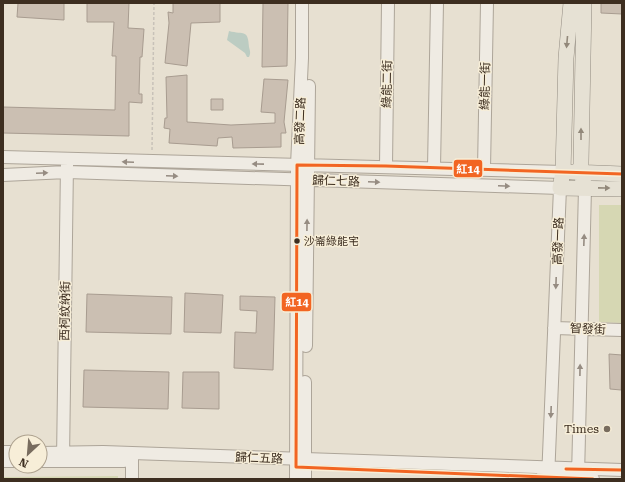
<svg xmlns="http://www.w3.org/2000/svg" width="625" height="482" viewBox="0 0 625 482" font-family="'Roboto Serif','Noto Sans TC',serif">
  <rect width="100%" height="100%" fill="#e7e0d1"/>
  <!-- green -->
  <path fill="#d6d7b3" d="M599,205H622V323L599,322Z
    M118,476V479H3V477Z"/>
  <!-- water -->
  <path fill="#bcccc2" d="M229,31C244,35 248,29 249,47C250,51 251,53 249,57H247L245,53L227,40Z"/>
  <!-- building -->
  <path fill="#cbbfb2" stroke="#a89c90" d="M18,3H64V20L17,17Z
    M87,3H129L128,28L144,29L142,57H140L139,94H142V103L129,102V136L3,133V107L115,110L116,56H112L114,22H87Z
    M173,3H220V22L191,23L187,66L165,63L169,23L168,12L173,13Z
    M263,3H288L287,66L262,67Z
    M601,3H622V14L601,13Z
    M187,75V122L231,125L275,123V113L261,112L264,79L288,80L284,122L286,133H281V147L233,148L232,137L218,138L217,146L169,143L170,129L164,128L165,118H167L166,77Z
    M211,99H223V110H211Z
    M185,293L223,295L221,333L184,332Z
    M87,294L172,297L171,334L86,332Z
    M240,296L275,297L273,370L234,368L235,332L256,333L257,311L240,310Z
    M609,354L622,355L621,390L610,389Z
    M84,370L169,372L168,409L83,407Z
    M183,372H219V409L182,408Z"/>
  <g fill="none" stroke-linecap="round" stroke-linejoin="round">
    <defs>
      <path id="minor" d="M3,157L563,172
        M386,166L388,3
        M434,168L437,3
        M484,169L487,3
        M3,175L67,172L560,188L548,479
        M554,328L622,330
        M306,346L309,86
        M3,452H16
        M40,453L103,452L622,470
        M63,460L67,164
        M3,461H16
        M40,461H124
        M578,476L585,188
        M542,477L593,479
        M132,479V453
        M296,479L297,165L302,58V3
        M305,479V382"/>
      <path id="major" d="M571,3L566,58L563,172L560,188L622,189
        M584,3L581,162V173L585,188
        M572,172L622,174"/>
    </defs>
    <!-- minor casing -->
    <use href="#minor" stroke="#ada599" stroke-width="14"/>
    <!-- major casing -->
    <use href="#major" stroke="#928b80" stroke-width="16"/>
    <!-- path -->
    <path stroke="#c8c2b9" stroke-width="1.5" stroke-dasharray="3 2" stroke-linecap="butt" d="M152,150L154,3"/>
    <!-- minor -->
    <use href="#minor" stroke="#efebe3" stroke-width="12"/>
    <!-- major -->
    <use href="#major" stroke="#e6e1d4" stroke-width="15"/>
    <defs>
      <path id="bus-1" d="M566,469L622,470
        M593,479L296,467L297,165L386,166L622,174"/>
    </defs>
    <!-- bus-1 casing -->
    <use href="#bus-1" stroke="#f7eed8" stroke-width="6"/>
    <!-- bus-1 -->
    <use href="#bus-1" stroke="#f26522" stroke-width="3"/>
  </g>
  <!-- one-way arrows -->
  <defs><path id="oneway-solid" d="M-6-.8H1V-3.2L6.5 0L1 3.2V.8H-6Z"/></defs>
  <g fill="#92887a">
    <use href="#oneway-solid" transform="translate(567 42) rotate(95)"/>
    <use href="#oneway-solid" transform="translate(581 134) rotate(-90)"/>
    <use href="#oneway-solid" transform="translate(604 188) rotate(1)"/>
  </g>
  <g fill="#968c82">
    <use href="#oneway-solid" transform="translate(128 162) rotate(-178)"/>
    <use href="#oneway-solid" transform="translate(258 164) rotate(-179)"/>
    <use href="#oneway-solid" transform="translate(42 173) rotate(-2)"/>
    <use href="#oneway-solid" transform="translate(172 176) rotate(2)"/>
    <use href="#oneway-solid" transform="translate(374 182) rotate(2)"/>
    <use href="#oneway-solid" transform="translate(504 186) rotate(2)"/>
    <use href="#oneway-solid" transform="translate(307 225) rotate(-89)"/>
    <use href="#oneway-solid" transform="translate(584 240) rotate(-88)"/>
    <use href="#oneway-solid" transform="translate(556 283) rotate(92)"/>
    <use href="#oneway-solid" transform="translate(580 370) rotate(-89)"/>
    <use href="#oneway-solid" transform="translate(551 412) rotate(92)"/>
  </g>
  <!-- markers -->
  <circle fill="#3d2e20" stroke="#f7eed8" stroke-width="1.5" cx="297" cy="241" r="3.5"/>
  <circle fill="#786c5e" stroke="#f7eed8" stroke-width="1.5" cx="607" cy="429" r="4"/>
  <g text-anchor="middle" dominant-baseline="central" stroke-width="3" stroke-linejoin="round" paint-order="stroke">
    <!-- bus labels -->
    <g font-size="11" fill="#3d2e20" stroke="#f7eed8" text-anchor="start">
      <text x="304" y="241">沙崙綠能宅</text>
    </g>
    <!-- street labels -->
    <g font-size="12" fill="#3d2e20" stroke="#f7eed8">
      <text transform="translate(387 84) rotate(-89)">綠能二街</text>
      <text transform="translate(485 86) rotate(-89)">綠能一街</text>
      <text transform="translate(300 121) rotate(-88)">高發二路</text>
      <text transform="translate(336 181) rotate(2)">歸仁七路</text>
      <text transform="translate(558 241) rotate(-88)">高發一路</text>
      <text transform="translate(65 311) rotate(-89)">西柯紋納街</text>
      <text transform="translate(588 329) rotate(2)">智發街</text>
      <text transform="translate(259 458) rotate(2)">歸仁五路</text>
    </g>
    <!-- poi labels -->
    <g font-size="12" fill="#3d2e20" stroke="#f7eed8" text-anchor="end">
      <text x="599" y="429">Times</text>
    </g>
  </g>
  <g stroke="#f7eed8" stroke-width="1.5">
    <rect x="453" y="159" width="30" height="19" rx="4" fill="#f26522"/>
    <rect x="281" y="292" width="31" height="20" rx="4" fill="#f26522"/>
  </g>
  <g font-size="11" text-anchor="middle" font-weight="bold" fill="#fff">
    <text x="468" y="173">紅14</text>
    <text x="297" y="306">紅14</text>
  </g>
  <!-- border -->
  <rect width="625" height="482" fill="none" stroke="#3d2e20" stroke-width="8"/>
  <!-- north arrow -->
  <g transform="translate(28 454) rotate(206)"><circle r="19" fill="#f7eed8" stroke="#ada18e"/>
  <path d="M0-3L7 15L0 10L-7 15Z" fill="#786c5e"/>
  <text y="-6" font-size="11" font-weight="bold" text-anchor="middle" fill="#3d2e20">N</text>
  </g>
</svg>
